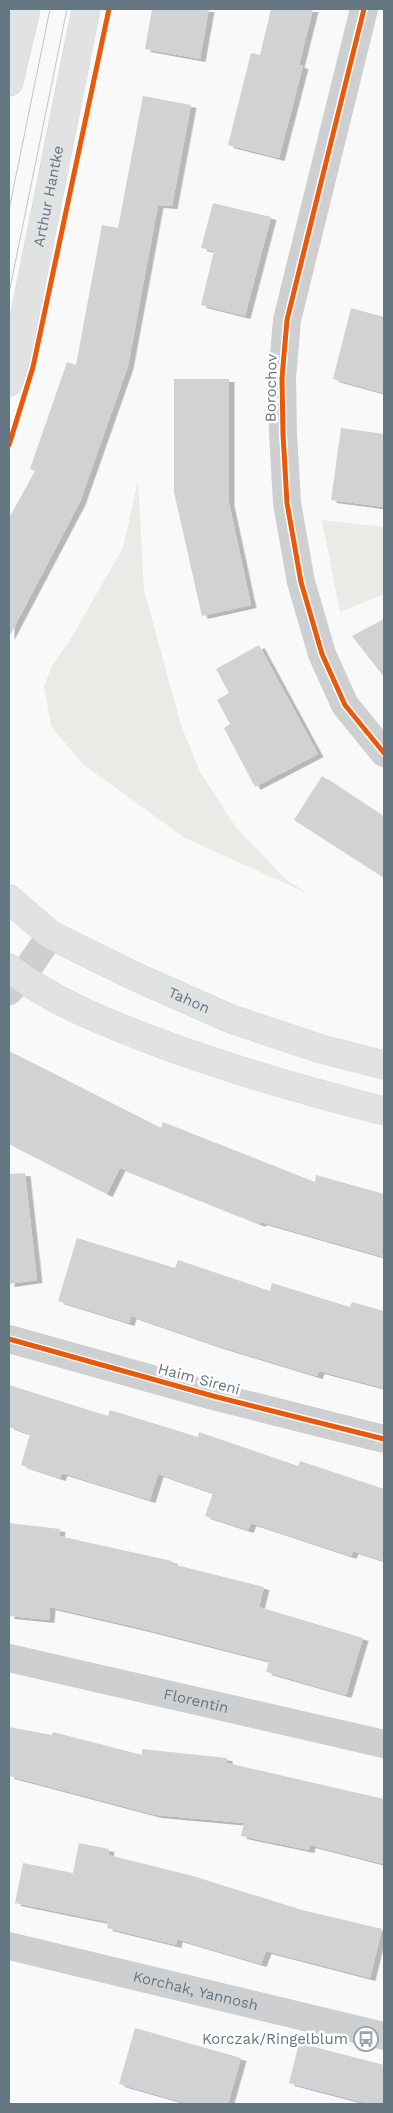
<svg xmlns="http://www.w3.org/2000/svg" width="393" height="2113" viewBox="0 0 393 2113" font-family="'Work Sans',sans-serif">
  <defs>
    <filter id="shadow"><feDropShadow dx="5.5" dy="3" stdDeviation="0" flood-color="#0004"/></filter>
  </defs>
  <rect width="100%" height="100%" fill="#f9f9f9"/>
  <!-- green -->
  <path fill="#e8ebe6" d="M138,481L144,590L181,725L200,772L237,829L288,881L309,894L185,838L84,765L51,726L44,686L52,666L70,640L123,548Z
    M322,520L384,527V594L340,612Z"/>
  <!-- building -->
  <path fill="#d0d2d3" filter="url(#shadow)" d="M152,9H209L200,59L145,49Z
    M271,9H313L299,65L303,66L279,158L228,145L251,53L260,55Z
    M143,96L191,105L172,206L158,205L128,366L80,502L9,637V518L35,471L30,469L67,362L76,365L102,225L118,228Z
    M213,203L271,217L245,316L201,305L214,251L201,248Z
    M351,308L384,317V393L333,379Z
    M174,379H229V503L251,605L202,616L174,492Z
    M341,428L384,434V507L331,500Z
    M384,619V677L352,636Z
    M259,645L318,754L255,787L224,728L230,724L217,700L229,693L216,669Z
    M322,776L384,817V878L294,820Z
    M9,1051L161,1128L163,1122L315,1182L316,1175L384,1194V1257L261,1222L260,1224L120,1168L107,1194L9,1144Z
    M25,1173L37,1280L9,1284V1174Z
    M77,1238L175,1268L178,1260L270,1291L272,1283L350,1307L352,1302L384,1311V1388L319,1371L317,1376L218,1346L131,1316L129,1323L58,1301Z
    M9,1385L108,1416L110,1410L198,1437L199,1432L298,1466L300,1461L384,1489V1561L353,1551L351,1556L251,1523L248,1530L205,1516L213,1493L158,1474L150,1500L62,1473L60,1478L21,1465L30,1434L9,1427Z
    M9,1523L60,1529L59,1536L172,1561V1564L264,1587L259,1607L363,1638L346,1695L266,1672L269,1661L144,1629L50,1607L49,1620L9,1616Z
    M9,1727L52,1735L53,1732L142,1755V1749L227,1758V1763L384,1799V1864L310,1845L309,1850L241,1836L244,1823L156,1815L9,1776Z
    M79,1843L109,1849L108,1855L193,1876L302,1910L382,1929L370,1978L266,1951L261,1964L177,1939L176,1945L107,1928L108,1922L15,1903L23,1863L73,1873Z
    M135,2028L241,2058L228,2104H189L119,2084Z
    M299,2043L384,2065V2104H369L289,2083Z"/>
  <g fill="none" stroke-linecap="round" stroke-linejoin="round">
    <defs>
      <g id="secondary">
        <path d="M9,82L26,9"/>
        <path id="s3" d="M9,382L17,354L86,9"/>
        <path id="s4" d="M9,899L51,935L134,976L231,1019L321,1049L384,1065"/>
        <path d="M9,968C51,1001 102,1021 151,1040C228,1069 305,1091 384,1111"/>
      </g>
    </defs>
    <!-- secondary casing -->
    <use href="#secondary" stroke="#d5d6d7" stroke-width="29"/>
    <!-- minor -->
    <g stroke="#cecfd0" stroke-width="28">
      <path d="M9,1339L213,1396L384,1439"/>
      <path id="s1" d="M9,1658L384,1744"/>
      <path id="s2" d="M9,1946L384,2036"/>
    </g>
    <!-- tertiary -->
    <path stroke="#cecfd0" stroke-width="28" d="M364,9L287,320L282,378L283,434L287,503L301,582L322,654L345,705L384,753
      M9,991L21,978L51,935"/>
    <!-- secondary -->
    <use href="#secondary" stroke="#e1e2e2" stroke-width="28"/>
    <!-- tram -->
    <path stroke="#c3c5c6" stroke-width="1" d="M9,210L50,9
      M9,293L67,9"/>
    <defs>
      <path id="cycleway" d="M364,9L287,320L282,378L283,434L287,503L301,582L322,654L345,705L384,753
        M9,445L33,367L109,9
        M9,1339L213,1396L384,1439"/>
    </defs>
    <!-- cycleway casing -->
    <use href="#cycleway" stroke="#fff" stroke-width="8"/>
    <!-- cycleway -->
    <use href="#cycleway" stroke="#e8590c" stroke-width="5"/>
  </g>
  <!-- icons -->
  <defs>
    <symbol id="bus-ring" viewBox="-11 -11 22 22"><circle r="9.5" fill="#fff" stroke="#99a4ac" stroke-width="1.5"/><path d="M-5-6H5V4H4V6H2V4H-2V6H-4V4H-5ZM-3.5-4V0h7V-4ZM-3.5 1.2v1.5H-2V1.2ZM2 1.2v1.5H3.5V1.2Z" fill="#99a4ac"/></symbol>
  </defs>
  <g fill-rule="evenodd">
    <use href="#bus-ring" x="352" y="2025" width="28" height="28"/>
  </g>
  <g text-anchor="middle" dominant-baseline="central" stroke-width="5" stroke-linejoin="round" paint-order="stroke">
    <!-- street labels -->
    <g font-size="15" fill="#657683" stroke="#fff">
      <text stroke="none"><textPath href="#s3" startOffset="190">Arthur Hantke</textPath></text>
      <text transform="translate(271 388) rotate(-89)">Borochov</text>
      <text stroke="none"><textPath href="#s4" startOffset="208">Tahon</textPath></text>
      <text transform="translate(199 1379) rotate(15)">Haim Sireni</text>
      <text stroke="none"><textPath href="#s1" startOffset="192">Florentin</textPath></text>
      <text stroke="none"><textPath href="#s2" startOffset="192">Korchak, Yannosh</textPath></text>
    </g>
    <!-- poi labels -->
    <g font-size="15" fill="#657683" stroke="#fff" text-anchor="end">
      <text x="348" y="2039">Korczak/Ringelblum</text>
    </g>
  </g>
  <!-- border -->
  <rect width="393" height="2113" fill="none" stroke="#657683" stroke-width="20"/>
</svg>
